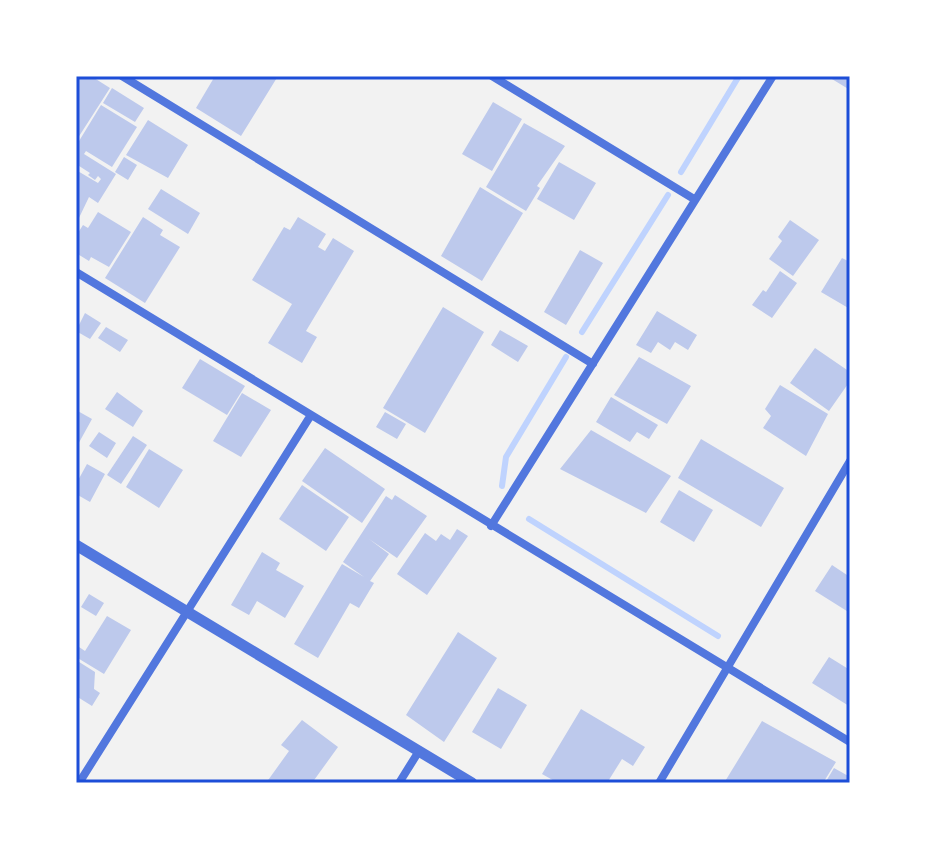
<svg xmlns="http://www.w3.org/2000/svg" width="926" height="859" viewBox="0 0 926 859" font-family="Literata,serif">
  <rect width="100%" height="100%" fill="#f2f2f2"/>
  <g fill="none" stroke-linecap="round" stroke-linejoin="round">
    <!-- stream -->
    <path stroke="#bfd3fe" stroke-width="6" d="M681,172L739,76
      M582,332L668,195
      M502,486L506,457L566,357
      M529,519L718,636"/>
  </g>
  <!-- building -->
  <path fill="#bdc9ec" d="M76,76H91L110,88L76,141Z
    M215,76H278L241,136L196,108Z
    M827,76H850V90Z
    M112,88L144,108L135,122L103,103Z
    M493,102L522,119L492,171L462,154Z
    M101,105L137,127L112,167L86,151L84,154L116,174L98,203L89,197L78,220L76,170L98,183L101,179L98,176L95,180L88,175L90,173L76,164V146Z
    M148,120L188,145L168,178L126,155Z
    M524,123L565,146L537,186L540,188L526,211L486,187Z
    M124,157L137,165L128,180L115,172Z
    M559,162L596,183L574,220L537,199Z
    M480,187L523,213L482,281L441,256Z
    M161,189L200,213L188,234L148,209Z
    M98,212L131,232L109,267L91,257L89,261L76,253V236L83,225L88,228Z
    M143,217L163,230L160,235L180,247L145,303L105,278Z
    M298,217L326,234L318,247L325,251L333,238L354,251L306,331L317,337L302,363L268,343L292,304L252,280L284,227L290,230Z
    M790,220L819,240L793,276L769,259L782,241L778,237Z
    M580,250L603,263L566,325L544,312Z
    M842,258L850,262V309L821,292Z
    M780,271L797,283L772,318L752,305L763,290L766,292Z
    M443,307L484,332L425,433L383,408Z
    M657,311L697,335L688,350L675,342L670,350L658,342L651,353L636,345Z
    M85,313L101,323L90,339L76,331Z
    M106,327L128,340L120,352L98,338Z
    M500,330L528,346L518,362L491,345Z
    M815,348L850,372V381L829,411L790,383Z
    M639,357L691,386L667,424L614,395Z
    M200,359L245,386L227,415L182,388Z
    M780,385L828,414L806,456L763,428L771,416L765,409Z
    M117,392L143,411L133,427L105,409Z
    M242,393L271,410L241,457L213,441Z
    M611,397L658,425L649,439L637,432L630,442L596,422Z
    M76,410L92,419L76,448Z
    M385,412L406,424L397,439L376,427Z
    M591,430L671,476L646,513L560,469Z
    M99,432L116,443L107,458L89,446Z
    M133,436L147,445L121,484L107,475Z
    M701,439L784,488L761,527L678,478Z
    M325,448L385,489L362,523L302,481Z
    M149,449L183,470L159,508L126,487Z
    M87,464L105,474L90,502L76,494V484Z
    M302,485L349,517L326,551L279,519Z
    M679,490L713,510L694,542L660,522Z
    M395,495L427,516L397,558L369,539L389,554L370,581L374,583L359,608L350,603L318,658L294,644L342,564L364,577L343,562L386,496L392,500Z
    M457,529L468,536L427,595L397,574L425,533L436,541L441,534L450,540Z
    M262,552L280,563L276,570L304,586L285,618L257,601L249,615L231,605Z
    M832,565L850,577V613L815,591Z
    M89,594L104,603L96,616L81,607Z
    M107,616L131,630L104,674L76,657V652L79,647L85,651Z
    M458,632L497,658L444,742L406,715Z
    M829,657L850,670L849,706L812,683Z
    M76,660L95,672L94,689L100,693L92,706L76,696Z
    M498,688L527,705L501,749L472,732Z
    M581,709L645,747L633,766L622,759L607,783H558L542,774Z
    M302,720L338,747L312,783H266L289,751L281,745Z
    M762,721L836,762L823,783H724Z
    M834,768L850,777V783H825Z"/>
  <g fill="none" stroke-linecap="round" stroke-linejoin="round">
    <!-- minor -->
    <path stroke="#5277de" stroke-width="8" d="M122,76L593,364
      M492,76L694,199
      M76,272L850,742
      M491,526L773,76
      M79,783L311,415
      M399,783L419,751
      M659,783L850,461"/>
    <!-- tertiary -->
    <path stroke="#5277de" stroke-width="11" d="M76,545L472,783"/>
  </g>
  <!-- border -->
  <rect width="926" height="859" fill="none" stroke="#ffffff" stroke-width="156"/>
  <rect x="78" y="78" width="770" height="703" fill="none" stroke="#1d4ed8" stroke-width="3"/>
</svg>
